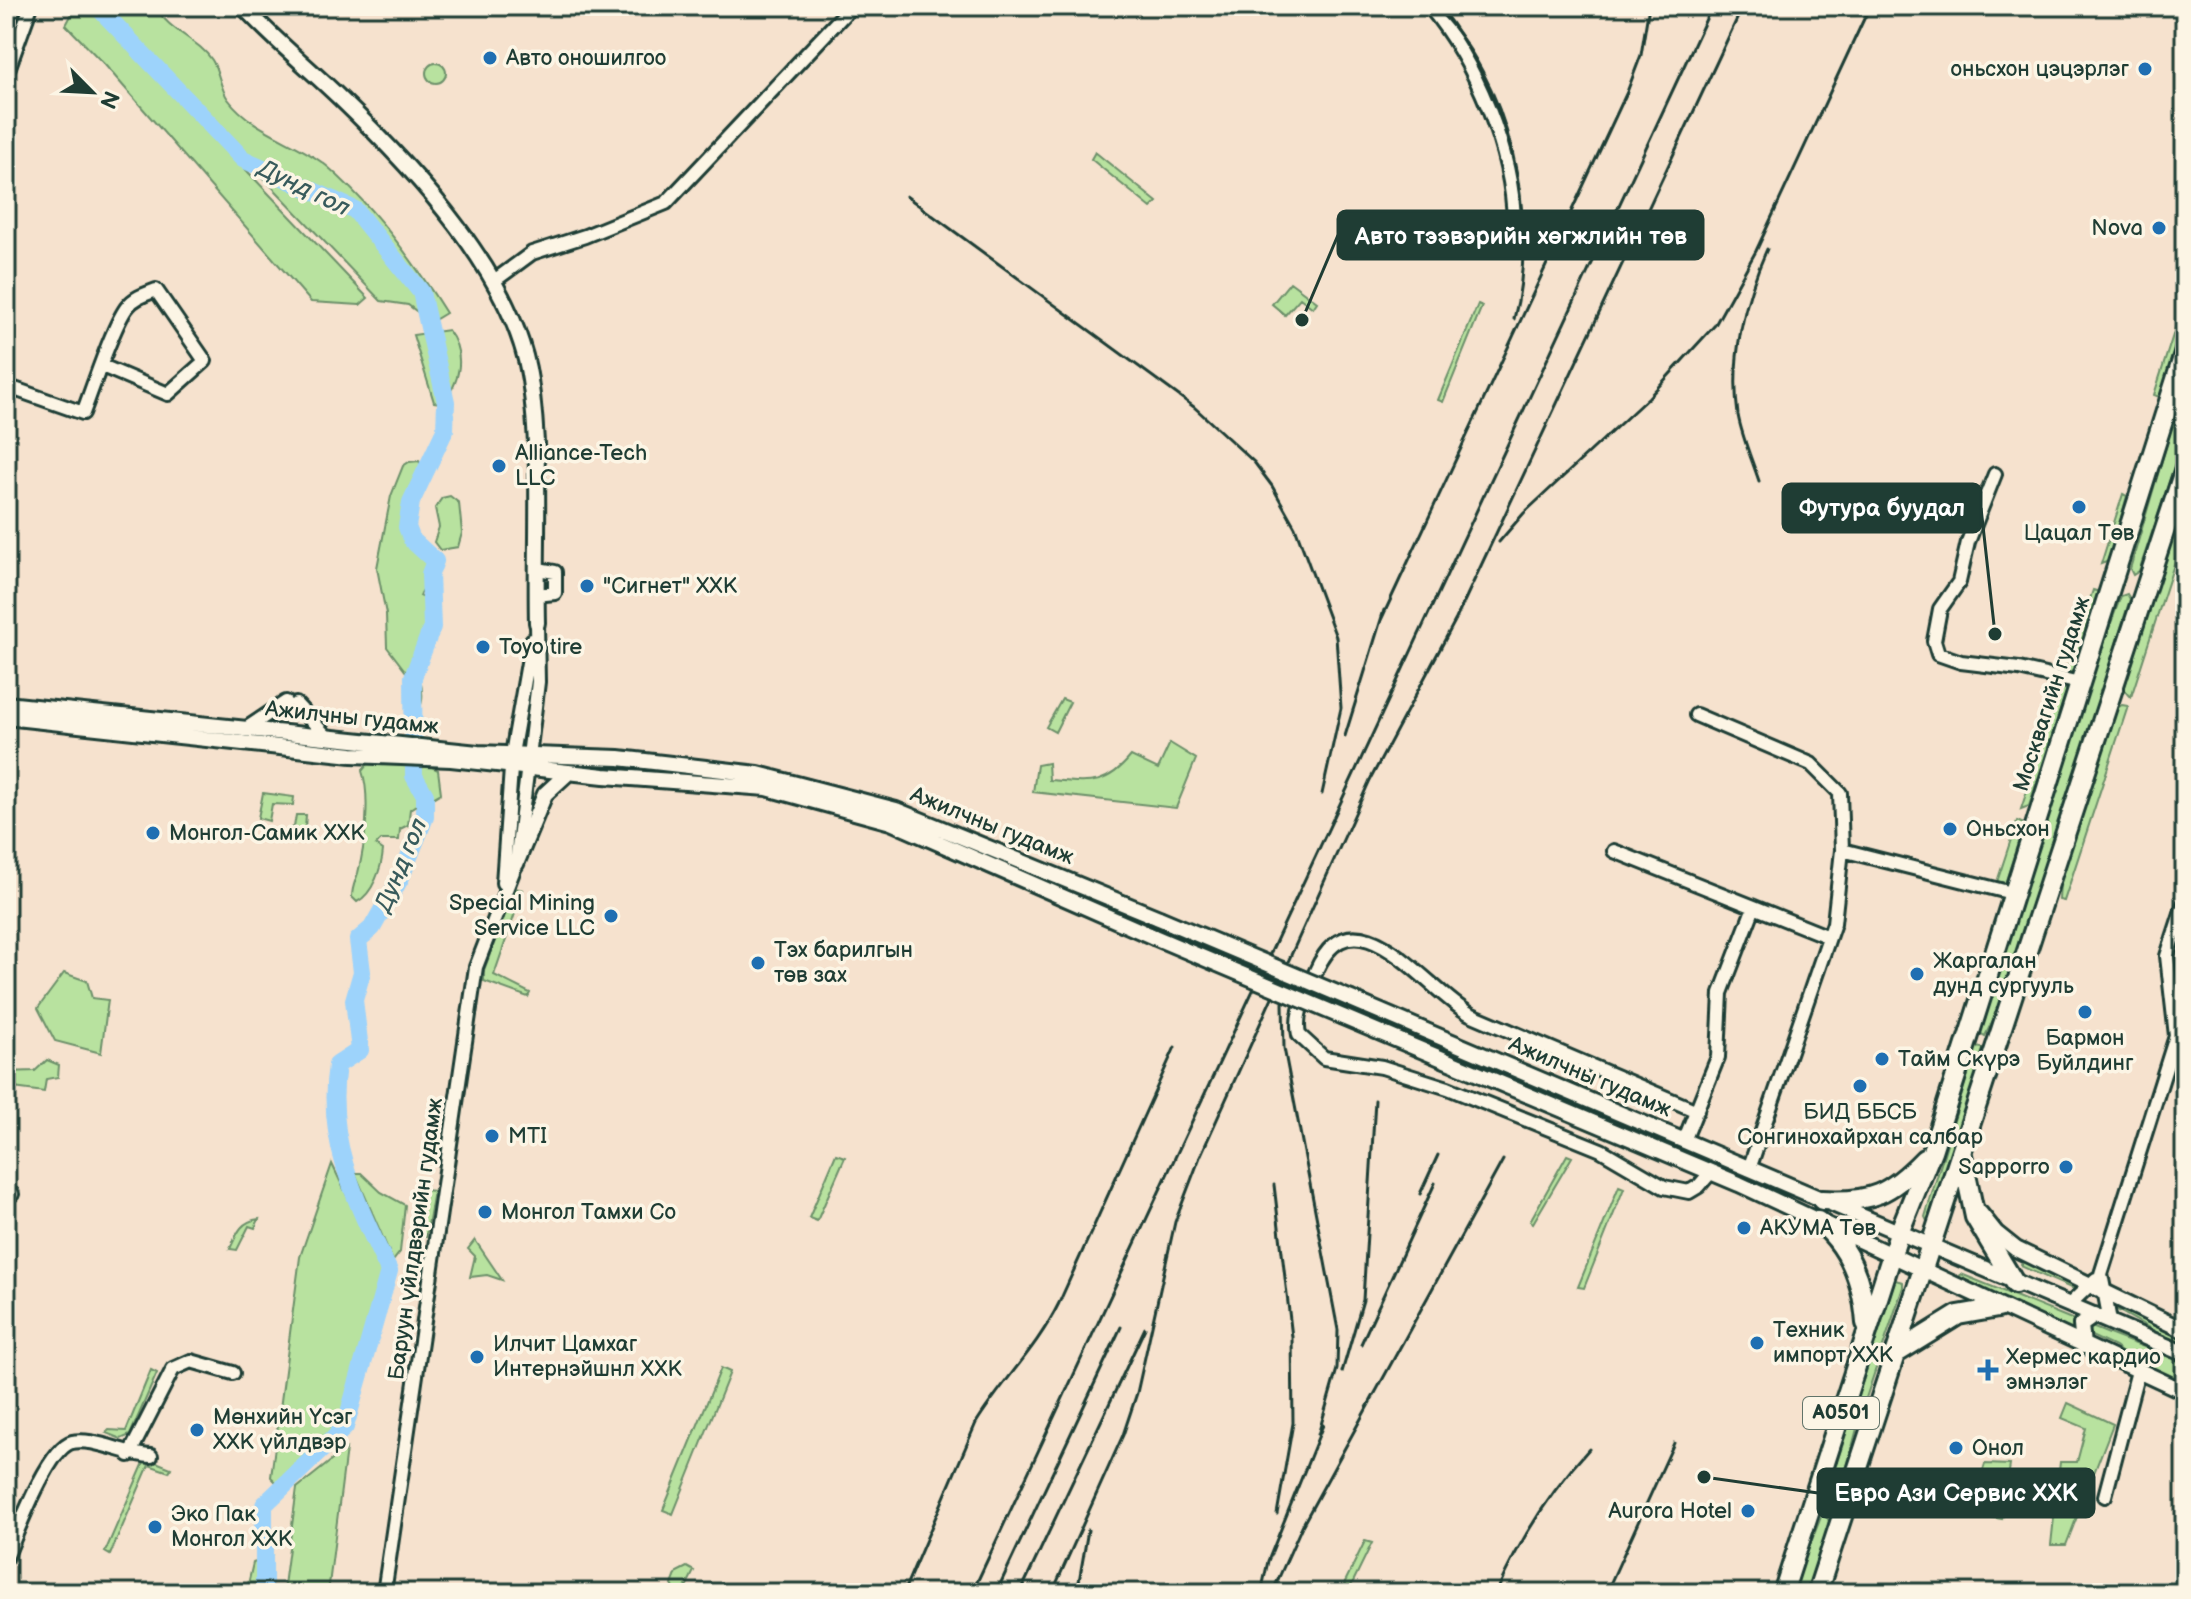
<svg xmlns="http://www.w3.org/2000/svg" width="2191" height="1599" viewBox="0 0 2191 1599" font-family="'Balsamiq Sans',sans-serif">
  <rect width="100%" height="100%" fill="#f6e2ce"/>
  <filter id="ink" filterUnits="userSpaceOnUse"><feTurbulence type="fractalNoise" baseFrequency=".0125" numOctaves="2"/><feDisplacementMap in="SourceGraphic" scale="16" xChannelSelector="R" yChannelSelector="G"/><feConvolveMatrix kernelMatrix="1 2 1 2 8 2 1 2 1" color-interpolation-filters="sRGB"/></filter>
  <g filter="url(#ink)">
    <!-- green -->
    <path fill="#b8e29f" stroke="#6c906a" stroke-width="2" d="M76,6H90L368,298L360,305L311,302L105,65L66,25Z
      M100,6H156C167,31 197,38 212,60C219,71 220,88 228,99C253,132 297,141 328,167C375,208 413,260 446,313L431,322L408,305L381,301Z
      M426 73a10 10 0 1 1 20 0a10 10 0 1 1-20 0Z
      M1095,152L1157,202L1151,208L1091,159Z
      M1290,282L1317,302L1313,308L1300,298L1285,315L1272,304Z
      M2185,297V323L2162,398L2154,395Z
      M1478,304L1482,306L1443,402L1438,400Z
      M448,330C466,353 461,384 441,403L434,402L413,335Z
      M2185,382V435L2139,571L2133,575L2130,569Z
      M419,461L428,476C425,485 419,490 415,499C403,527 418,542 439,559C437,576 424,583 420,596L429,601L424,612L430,623L412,658C419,673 427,695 419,710L412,697L409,676L387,647L386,614L377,568L391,496L403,466L409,462Z
      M2123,494L2127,496L2109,561L2101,564Z
      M450,496L459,503L462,533L458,547L440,550L434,542L439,527L435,508L442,498Z
      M2185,498V530L2131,697L2124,689Z
      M2093,590L2100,592L2073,671L2068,674H2065Z
      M2127,594L2130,599L2007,992L1985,1036L1980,1033L1990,988L2083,698L2121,596Z
      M2061,688L2067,690L2029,806L2021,809Z
      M1062,699L1070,702L1055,732L1046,727Z
      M2122,705L2128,706L2064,901L2059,900L2060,883L2117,708Z
      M1170,743L1196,759L1176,808L1033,792L1037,765L1048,763L1049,780C1087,783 1105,788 1131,756L1158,769Z
      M371,760L406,765L410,782L416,786L422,801L410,809L408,825L400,829L399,840H381L376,845L383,850C382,867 373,894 357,902L352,897C352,887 355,882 358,873C365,846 371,796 362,771Z
      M426,764L438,770L441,793L431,799L416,774Z
      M263,793L294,797L293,805L272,804L269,821L258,818Z
      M296,815H306L304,841L281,840L282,832L294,827Z
      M2017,821L2024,824L2004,887L1996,885Z
      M515,888L523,890L494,975L530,993L528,997L484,981V970Z
      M64,973L87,981L92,998L108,1000L101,1053L55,1041L38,1008Z
      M1976,1047L1988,1049L1927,1221L1925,1217Z
      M47,1060L59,1065L58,1077L46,1079L44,1092L6,1087V1072L35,1071Z
      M836,1154L845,1157L817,1221L809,1218Z
      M1567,1155L1572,1157L1533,1223L1530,1221Z
      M332,1164L384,1274L340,1426L277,1483L271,1477L300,1257Z
      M355,1173H361L381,1192L405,1205L400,1252L393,1261Z
      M1619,1186L1624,1188L1584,1288L1578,1287Z
      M423,1190L434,1191L426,1237L416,1234Z
      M259,1219L255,1228L249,1226L237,1250L230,1249C237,1233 241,1221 259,1219Z
      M475,1240L502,1280L487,1275L470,1277L475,1256L468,1249Z
      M2025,1260L2082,1287L2073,1289L2023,1267L2021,1264Z
      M1961,1274L2074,1320L2072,1333L1957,1281Z
      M1895,1280L1903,1282V1287L1861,1413L1837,1505L1823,1506Z
      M2113,1304L2185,1337V1348L2114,1308Z
      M2090,1326C2121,1340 2153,1349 2185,1363V1384L2131,1360L2115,1347L2085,1333Z
      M721,1368L730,1372L673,1514L663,1510Z
      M151,1370L157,1373L130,1435L121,1439L106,1433L109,1430L126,1431Z
      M2068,1403L2113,1424L2066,1545H2051L2060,1462H2077L2086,1428L2062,1418Z
      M346,1449L328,1593H283L297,1488Z
      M146,1458L171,1468L169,1472L149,1465L110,1555L105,1552Z
      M1985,1464L2010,1465L2002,1519L1970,1513Z
      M1826,1516L1829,1521L1810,1593H1791L1821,1517Z
      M1365,1541L1372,1543L1350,1588L1344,1584Z
      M272,1556L268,1593H246L253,1563Z
      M687,1567L694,1571L683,1593H677L672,1585L677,1572Z"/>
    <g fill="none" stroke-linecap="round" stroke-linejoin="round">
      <!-- river -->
      <path stroke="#9dd3fb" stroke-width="18" d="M97,6L243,159L355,210L421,292L446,402L445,430L411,502L407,527L412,540L435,561L430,574L432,627L413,677L414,776L425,795V817L401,877L372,928L358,940L362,972L354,1000L360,1050L337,1065C325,1142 357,1203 389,1271L345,1427L264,1505V1593"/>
      <defs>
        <path id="minor" d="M1429,6C1475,61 1513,151 1514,223
          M6,75L31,6
          M494,281L532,253L585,236L666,203L852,6
          M6,386L83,413C92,390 114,322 128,306C135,297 146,294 156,290L205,361L168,394L102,366
          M1995,474L1968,542L1959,582L1940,609L1934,641L1938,654L1961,662L2019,669L2080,683
          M1929,513L1973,529
          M536,595L555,593V572L538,569
          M296,704L328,738
          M1696,715L1811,764L1840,793L1842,850
          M244,730L286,702
          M1614,851L1829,937
          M503,883L512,754L532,640
          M1697,1111L1470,1014C1427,991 1354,884 1316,971C1308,992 1294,1012 1299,1035L1324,1058L1382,1067L1448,1088L1601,1150L1664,1187L1689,1192L1699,1186L1711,1172
          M1684,1141L1718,1057L1721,993L1754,907
          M1749,1169L1834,923L1842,850L2012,893
          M6,1193L12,1194
          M2069,1305L2096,1279
          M2110,1321L2101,1274L2176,1036L2167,956L2184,904
          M129,1455L173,1369L191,1361L233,1373
          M2105,1496L2138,1371
          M6,1558C16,1535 48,1448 72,1442C91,1437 128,1455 151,1456
          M384,1593L476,967L516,864L538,682L537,623"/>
        <path id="major" d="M243,6C273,39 308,67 340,98C414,169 515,276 530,380C542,460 535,542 537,623
          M6,704L478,753L619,758L758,774L896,810L1159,918
          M6,717L352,755L451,759L604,776L767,788L891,822L1154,937
          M516,864L545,794L569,772
          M1351,999L2185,1354
          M1343,1017L1739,1184L2185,1392
          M1980,1213L1996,1233L2016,1249L2185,1331
          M2083,1346L2081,1325L2095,1315"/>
        <path id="highway" d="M1962,1155L1975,1217L2015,1284
          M1822,1200C1871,1203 1890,1194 1924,1159
          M1818,1221C1850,1246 1863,1284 1866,1323
          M1895,1354L1958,1315L1998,1308
          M1783,1593L1899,1233L1932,1151L1970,1032L2185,351
          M1817,1593L2185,468"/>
      </defs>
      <!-- minor casing -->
      <use href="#minor" stroke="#1f3d34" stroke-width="18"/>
      <!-- major casing -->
      <use href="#major" stroke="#1f3d34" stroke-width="20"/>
      <!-- highway casing -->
      <use href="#highway" stroke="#1f3d34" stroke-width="24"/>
      <!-- minor -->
      <use href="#minor" stroke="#fcf5e5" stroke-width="12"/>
      <!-- major -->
      <use href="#major" stroke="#fcf5e5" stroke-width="14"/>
      <!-- highway -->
      <use href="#highway" stroke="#fcf5e5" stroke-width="18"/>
      <!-- rail -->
      <path stroke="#1f3d34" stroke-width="3" d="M1434,6C1510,78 1540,219 1514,319
        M906,196L1194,407L1254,462L1272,486L1295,527L1336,637L1341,708L1322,794
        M1759,481C1752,460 1742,437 1738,415C1730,359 1744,300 1767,249
        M1499,542L1524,513L1649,397L1715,325L1756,251L1870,6
        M1381,620L1627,92L1641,55L1649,6
        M1345,736L1384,610
        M1288,981L1283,1003L1284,1048L1338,1330L1337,1369L1318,1435
        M1274,1185L1292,1337L1293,1423L1277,1514
        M1420,1194L1438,1155
        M1361,1344L1435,1183
        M1342,1372L1363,1300L1375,1100
        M903,1593L976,1423C1002,1381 1037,1348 1059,1303L1175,1047
        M972,1593L1712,6
        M996,1593L1121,1327
        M1020,1593L1145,1328
        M1052,1593L1123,1435L1137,1393L1175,1222L1200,1157L1370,780L1456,619L1743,6
        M1077,1593L1088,1530
        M1261,1593L1268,1561L1323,1425
        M1272,1593L1302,1526L1503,1160
        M1496,1593C1520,1539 1549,1493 1589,1449
        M1606,1593L1674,1443"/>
      <defs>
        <path id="major-bridge" d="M1159,918L1351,999
          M1154,937L1343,1017"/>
      </defs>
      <!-- major-bridge casing -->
      <use href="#major-bridge" stroke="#1f3d34" stroke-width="20" stroke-linecap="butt"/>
      <!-- major-bridge -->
      <use href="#major-bridge" stroke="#fcf5e5" stroke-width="14"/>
    </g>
  </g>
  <!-- markers -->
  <g fill="#1f6fb2" stroke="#fcf5e5" stroke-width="3">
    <circle cx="490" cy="58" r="8"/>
    <circle cx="2145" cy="69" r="8"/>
    <circle cx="2159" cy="228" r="8"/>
    <circle cx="499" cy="466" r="8"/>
    <circle cx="2079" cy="507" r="8"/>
    <circle cx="587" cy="586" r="8"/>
    <circle cx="483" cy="647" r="8"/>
    <circle cx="1950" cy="829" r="8"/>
    <circle cx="153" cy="833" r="8"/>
    <circle cx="611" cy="916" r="8"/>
    <circle cx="758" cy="963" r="8"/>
    <circle cx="1917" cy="974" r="8"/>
    <circle cx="2085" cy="1012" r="8"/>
    <circle cx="1882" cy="1059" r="8"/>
    <circle cx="1860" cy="1086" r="8"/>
    <circle cx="492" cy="1136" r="8"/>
    <circle cx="2066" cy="1167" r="8"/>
    <circle cx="485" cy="1212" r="8"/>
    <circle cx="1744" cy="1228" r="8"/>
    <circle cx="1757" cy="1343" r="8"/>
    <circle cx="477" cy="1357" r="8"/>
    <path d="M1984 1358h8v8h8v8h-8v8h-8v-8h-8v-8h8z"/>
    <circle cx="197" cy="1430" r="8"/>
    <circle cx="1956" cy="1448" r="8"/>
    <circle cx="1748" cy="1511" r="8"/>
    <circle cx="155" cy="1527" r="8"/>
  </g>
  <g text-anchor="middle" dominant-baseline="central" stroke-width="7" stroke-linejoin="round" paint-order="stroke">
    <!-- shield labels -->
    <rect fill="#fcf5e5" stroke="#617469" stroke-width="2" x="1803" y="1397" width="76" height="32" rx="6"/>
    <g font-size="20" font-weight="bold" fill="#1f3d34">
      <text x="1841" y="1413">A0501</text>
    </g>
    <!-- poi labels -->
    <g font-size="22" fill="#1f3d34" stroke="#fcf5e5" text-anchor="start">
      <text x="506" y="58">Авто оношилгоо</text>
      <text x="2129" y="69" text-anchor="end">оньсхон цэцэрлэг</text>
      <text x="2143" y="228" text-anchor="end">Nova</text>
      <text x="515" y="453">Alliance-Tech<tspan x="515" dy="25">LLC</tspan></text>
      <text x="2079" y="533" text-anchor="middle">Цацал Төв</text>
      <text x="603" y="586">"Сигнет" ХХК</text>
      <text x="499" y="647">Toyo tire</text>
      <text x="1966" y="829">Оньсхон</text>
      <text x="169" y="833">Монгол-Самик ХХК</text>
      <text x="595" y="903" text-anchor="end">Special Mining<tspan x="595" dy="25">Service LLC</tspan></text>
      <text x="774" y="950">Тэх барилгын<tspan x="774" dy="25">төв зах</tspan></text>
      <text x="1933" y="961">Жаргалан<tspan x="1933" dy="25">дунд сургууль</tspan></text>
      <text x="2085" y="1038" text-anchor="middle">Бармон<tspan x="2085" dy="25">Буйлдинг</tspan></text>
      <text x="1898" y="1059">Тайм Скүрэ</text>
      <text x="1860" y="1112" text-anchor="middle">БИД ББСБ<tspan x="1860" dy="25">Сонгинохайрхан салбар</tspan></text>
      <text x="508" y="1136">MTI</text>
      <text x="2050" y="1167" text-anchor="end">Sapporro</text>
      <text x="501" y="1212">Монгол Тамхи Со</text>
      <text x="1760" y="1228">АКУМА Төв</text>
      <text x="1773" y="1330">Техник<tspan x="1773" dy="25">импорт ХХК</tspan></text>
      <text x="493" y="1344">Илчит Цамхаг<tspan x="493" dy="25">Интернэйшнл ХХК</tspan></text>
      <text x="2006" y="1357">Хермес кардио<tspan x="2006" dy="25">эмнэлэг</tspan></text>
      <text x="213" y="1417">Мөнхийн Үсэг<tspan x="213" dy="25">ХХК үйлдвэр</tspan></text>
      <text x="1972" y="1448">Онол</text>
      <text x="1732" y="1511" text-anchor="end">Aurora Hotel</text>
      <text x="171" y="1514">Эко Пак<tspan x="171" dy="25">Монгол ХХК</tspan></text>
    </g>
    <!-- street labels -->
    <g font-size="22" fill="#1f3d34" stroke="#fcf5e5">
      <text transform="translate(2052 694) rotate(-72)">Москвагийн гудамж</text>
      <text transform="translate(352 718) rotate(6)">Ажилчны гудамж</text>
      <text transform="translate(992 826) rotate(22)">Ажилчны гудамж</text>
      <text transform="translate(1590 1077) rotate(23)">Ажилчны гудамж</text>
      <text transform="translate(416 1239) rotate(-82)">Баруун үйлдвэрийн гудамж</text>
    </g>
    <!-- water labels -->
    <g font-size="24" font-style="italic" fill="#385b5c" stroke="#fcf5e5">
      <text transform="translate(304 188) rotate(26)">Дунд гол</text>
      <text transform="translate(401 865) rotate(-67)">Дунд гол</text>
    </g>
  </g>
  <!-- callouts -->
  <path fill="none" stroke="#1f3d34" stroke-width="3" d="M1302 320L1338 235M1995 634L1981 508M1704 1477L1818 1493"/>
  <g fill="#1f3d34" stroke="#fcf5e5" stroke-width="3">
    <circle cx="1302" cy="320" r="8"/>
    <circle cx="1995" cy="634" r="8"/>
    <circle cx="1704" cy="1477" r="8"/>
  </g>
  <g fill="#1f3d34" stroke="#1f3d34" stroke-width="3">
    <rect x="1338" y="211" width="365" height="48" rx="8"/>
    <rect x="1783" y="484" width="198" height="48" rx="8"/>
    <rect x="1818" y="1469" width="276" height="48" rx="8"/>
  </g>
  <g font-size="24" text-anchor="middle" font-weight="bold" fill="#fff">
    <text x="1521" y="244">Авто тээвэрийн хөгжлийн төв</text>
    <text x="1882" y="516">Футура буудал</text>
    <text x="1956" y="1501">Евро Ази Сервис ХХК</text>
  </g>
  <!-- margin -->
  <rect width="2191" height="1599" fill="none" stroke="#fcf5e5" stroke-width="32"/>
  <rect x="16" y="16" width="2159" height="1567" fill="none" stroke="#1f3d34" stroke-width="3" filter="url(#ink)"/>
  <!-- north arrow -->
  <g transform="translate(92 92) rotate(114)" stroke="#fcf5e5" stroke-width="6" paint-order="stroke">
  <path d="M0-6L14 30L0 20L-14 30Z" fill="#1f3d34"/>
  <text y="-12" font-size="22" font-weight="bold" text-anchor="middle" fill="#1f3d34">N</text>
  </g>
</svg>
